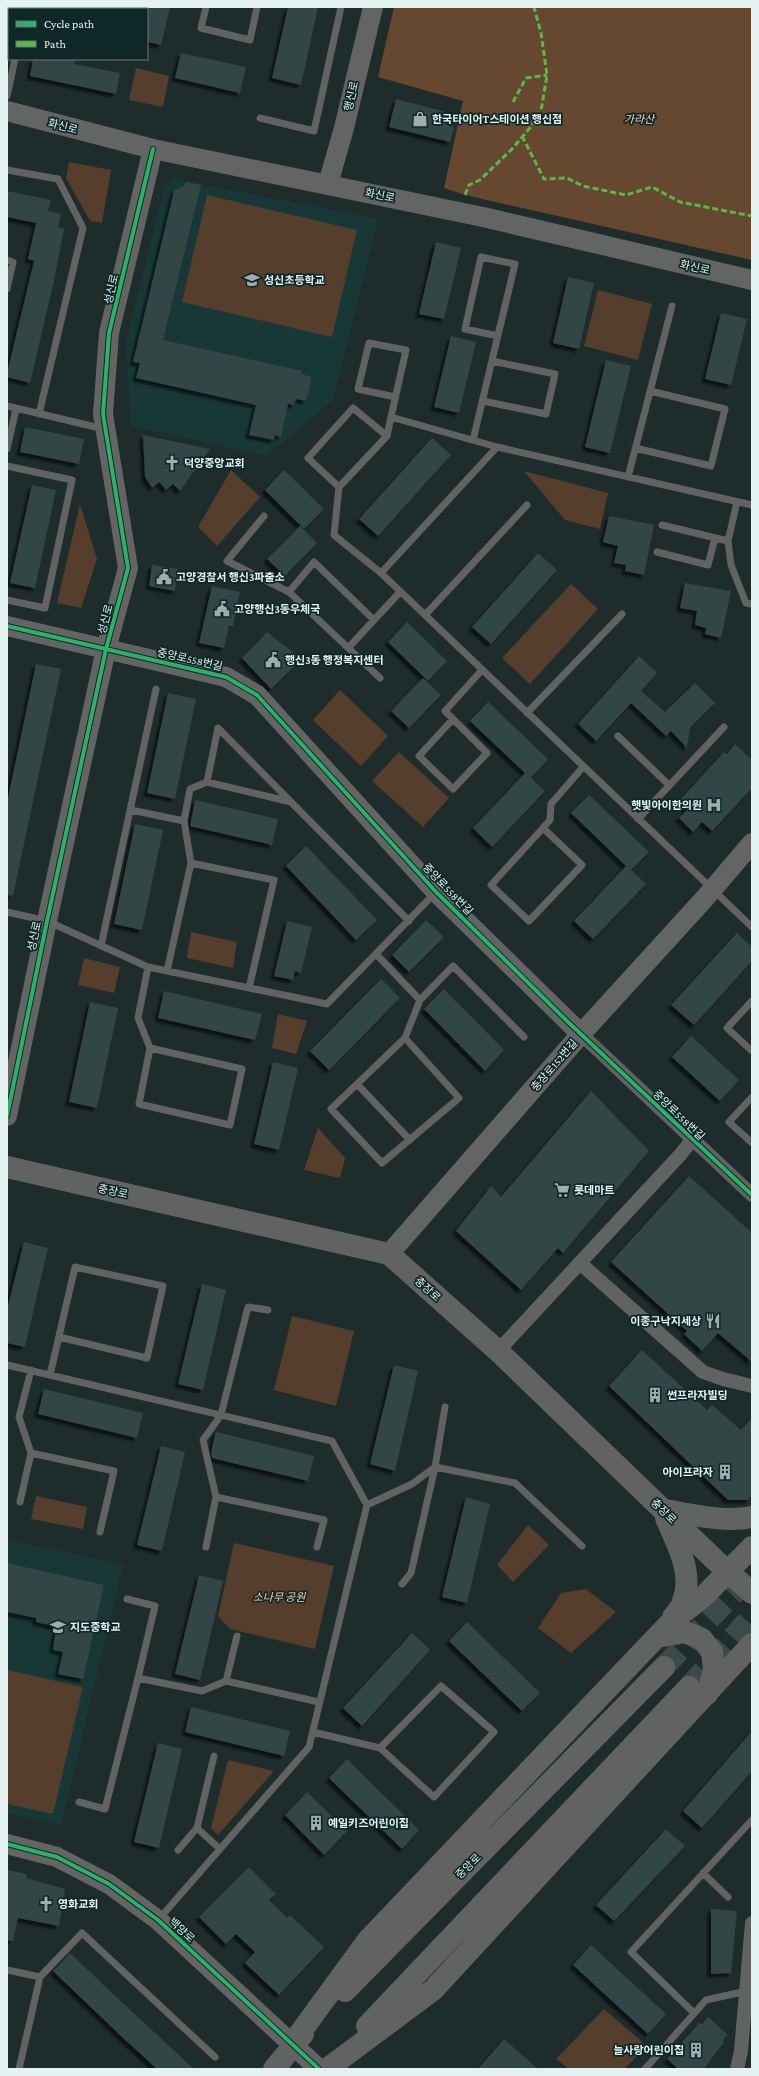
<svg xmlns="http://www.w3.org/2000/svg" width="759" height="2076" viewBox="0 0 759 2076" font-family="'Crimson Pro','Noto Sans KR',serif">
  <defs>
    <filter id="shadow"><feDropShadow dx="-3.5" dy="3.5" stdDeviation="1" flood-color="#0009"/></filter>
  </defs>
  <rect width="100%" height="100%" fill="#1f2c2c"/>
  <!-- built -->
  <path fill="#173837" d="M174,179L378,219L333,400L267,456L131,426L126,341L165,186Z
    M7,1540L123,1564L61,1825L7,1813Z"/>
  <!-- green -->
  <path fill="#563e2d" d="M136,68L169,76L163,107L129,100Z
    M69,162L111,170L102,223L90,221L66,178Z
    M207,195L357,230L332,337L182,302Z
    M598,290L652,304L638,360L584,346Z
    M231,470L260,497L217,546L198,527Z
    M524,471L608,493L600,529L565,520Z
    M80,504L97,559L81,608L57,603Z
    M571,584L598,609L530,684L502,658Z
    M340,690L388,736L361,766L313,720Z
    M399,752L449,798L423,827L372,781Z
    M191,932L237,942L233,968L187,958Z
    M84,958L120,967L114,993L78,985Z
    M278,1014L307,1021L296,1054L272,1048Z
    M318,1128L345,1158L340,1178L304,1170Z
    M292,1316L354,1331L336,1406L274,1390Z
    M36,1496L87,1507L83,1529L31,1519Z
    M528,1525L549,1545L513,1582L497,1565Z
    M234,1543L334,1566L315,1649L230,1629L218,1616Z
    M586,1589L616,1612L571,1653L538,1628L561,1593Z
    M7,1670L83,1687L53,1814L7,1804Z
    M228,1760L274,1771L218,1835L211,1828Z
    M604,2009L647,2046L624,2069H569L556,2059Z"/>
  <!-- forest -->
  <path fill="#66472f" d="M394,7H752V260L465,195L444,188L463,101L378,77Z"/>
  <!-- building -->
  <path fill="#324645" filter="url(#shadow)" d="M147,7H170L161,45L147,42Z
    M288,7H318L301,85L272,78Z
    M181,53L246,67L240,93L175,78Z
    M33,59H75L74,64L120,73L116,94L30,76Z
    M396,99L450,113L446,125L454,127L450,142L389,127Z
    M186,182L201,185L163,340L302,371L301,374L312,377L306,401L296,399L294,405L288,404L281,437L275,435L274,440L249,435L256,405L136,378L140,363L133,362L174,191L185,185Z
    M7,191L51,200L48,211L61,214L58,227L64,229L53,285L30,383L7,377V373L34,261L28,259L36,223L7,217Z
    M436,242L461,248L444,319L419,314Z
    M568,277L594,283L579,349L553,343Z
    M721,313L747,319L731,385L705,379Z
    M451,336L476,342L459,413L434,407Z
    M606,360L631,366L610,453L585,447Z
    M25,427L84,439L79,464L20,452Z
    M143,435L210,449L180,491L173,484L166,490L159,482L152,488L145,477Z
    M432,438L451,455L378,536L359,519Z
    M284,470L324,509L304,529L265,490Z
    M32,485L56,490L35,588L10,583Z
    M609,516L654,525L644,575L625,571L626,565L614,563L618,546L603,542Z
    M300,526L317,543L285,576L267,559Z
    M538,553L557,570L491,644L472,627Z
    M152,565L178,569L175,591L149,586Z
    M685,583L731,591L721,638L705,634L706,628L695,625L697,611L680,608Z
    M212,586L240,592L233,626H229L224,648L199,643Z
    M407,622L447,661L428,681L388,642Z
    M267,632L302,659L271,689L242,658Z
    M639,656L657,673L641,691L665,712L695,683L715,703L690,728L687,748L671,731L666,736L631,703L596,741L578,724Z
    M36,664L61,669L13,896L7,895V803Z
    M423,678L441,695L409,728L391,711Z
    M168,693L196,699L175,799L147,793Z
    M488,702L548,759L531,778L545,791L492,847L473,828L525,773L470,721Z
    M735,744L752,760V788L712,831L702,822L693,832L679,818L687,810L678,802L724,752L727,754Z
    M589,795L649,852L631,870L646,884L593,939L574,921L626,866L571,813Z
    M195,800L278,819L272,845L190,826Z
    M135,824L163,830L142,930L114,924Z
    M306,846L377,920L356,940L286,866Z
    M426,920L444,937L409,972L392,955Z
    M287,921L312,927L301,973L295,971L293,980L274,976Z
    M737,933L752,947V961L694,1025L671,1005Z
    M381,979L400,998L329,1070L310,1051Z
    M444,989L504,1050L485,1071L424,1009Z
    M164,991L262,1014L255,1040L158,1018Z
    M90,1002L118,1008L97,1108L69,1102Z
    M691,1036L739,1080L720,1101L672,1057Z
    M273,1062L298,1068L279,1150L254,1144Z
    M591,1091L649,1151L563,1253L558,1248L521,1290L456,1231L491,1186L501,1197Z
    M689,1176L752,1233V1362L718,1333L702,1351L684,1334L687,1331L611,1262Z
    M24,1242L48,1248L25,1347L7,1343V1310Z
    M202,1284L226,1290L203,1390L178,1384Z
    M642,1350L707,1410L712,1405L741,1430L752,1418V1495L748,1500H728L609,1386Z
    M394,1365L418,1371L395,1471L370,1464Z
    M44,1389L143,1413L137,1438L38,1414Z
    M216,1432L314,1456L308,1481L212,1458L211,1452Z
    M161,1446L185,1452L162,1551L137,1545Z
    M466,1497L490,1504L467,1603L442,1597Z
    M7,1563L104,1585L83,1679L58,1674L63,1652L53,1650L56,1627L36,1622V1618L7,1612Z
    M199,1575L223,1581L200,1680L175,1674Z
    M467,1622L540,1693L522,1711L449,1641Z
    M412,1633L430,1650L362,1726L343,1708Z
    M191,1707L290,1731L284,1756L185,1732Z
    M752,1731V1771L702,1828L683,1811Z
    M158,1743L182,1749L159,1848L134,1842Z
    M347,1759L419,1830L402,1849L329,1778Z
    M307,1792L347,1831L324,1855L285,1815Z
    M666,1829L685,1846L614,1921L596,1905Z
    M249,1867L276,1894L269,1900L287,1918L290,1915L324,1947L279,1995L245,1963L255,1952L236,1934L226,1944L199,1917Z
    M7,1870L27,1874L26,1878L65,1889L59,1926L18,1918L13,1941L7,1940Z
    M711,1909L737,1911L731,1973L711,1974Z
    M591,1945L666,2014L648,2034L573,1965Z
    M70,1953L127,2007L194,2069H157L121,2036L53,1971Z
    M708,2017L728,2035L723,2040L724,2042L704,2069H678L667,2059L699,2023L702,2024Z
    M504,2039L538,2069H478Z"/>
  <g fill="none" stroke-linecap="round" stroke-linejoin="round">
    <!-- primary-tunnel -->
    <path stroke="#3d4a4a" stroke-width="22" stroke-dasharray="22 11" stroke-linecap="butt" d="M664,1667L752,1574
      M689,1687L752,1616"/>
    <!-- lane -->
    <path stroke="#616362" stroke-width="7" d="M206,7L201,28L250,40L257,7
      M26,9V7
      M7,96L15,59
      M260,118L314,131L341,7
      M7,170L58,179L83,228L39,414
      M7,260L13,262L7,289
      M395,397L358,389L369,343L406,350L391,417L497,447L752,505
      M483,401L546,414L555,374L492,361
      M7,406L104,429
      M387,436L391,417
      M473,440C487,382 501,323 515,264L481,257L465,329L498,336
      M635,448L711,466L725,409L650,391
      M7,449L16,409
      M7,466L72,480L45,608L7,600
      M628,477L672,306
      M339,487L387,436L353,408L308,458L339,487L334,535L381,573L752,927
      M737,502L728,541L731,565L746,603L752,604
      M264,516L227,561L289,592L380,678
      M662,525L728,541
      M657,552L708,565L715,538
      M381,573L497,447
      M289,592L314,562L374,620
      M425,615L527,505
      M349,647L400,592
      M527,713L622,614
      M453,719L419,756L453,789L487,753L445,711L482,670
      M618,736L669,785
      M207,782L218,728L290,801
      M131,810L184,821
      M638,819L724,727
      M543,828L582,865L529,921L491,885L543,828L550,820L551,804L583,767
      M191,863L274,880L249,988
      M7,912L47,921L148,967L327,1004L435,893
      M101,946L156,689
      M376,954L420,1000L405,1038L331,1109L382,1163L459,1098L405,1038
      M148,967L138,1018L150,1048L139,1104L230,1125L242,1069L150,1048
      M167,971L191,863L184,821L190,789L207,782L291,802L409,921
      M420,1000L453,966L524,1037
      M752,1001L727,1028L752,1051
      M357,1084L410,1140
      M752,1097L729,1122L752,1143
      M268,1310L248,1307L221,1415L203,1440L216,1497L324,1520L317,1547
      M7,1365L332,1441L367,1505L309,1747L159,1919
      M31,1370L19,1417L31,1453L114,1471L100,1532
      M50,1375L75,1267L163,1286L147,1358L59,1337
      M20,1502L31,1453
      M367,1505L412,1484L435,1467L515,1483L582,1546
      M206,1547L216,1497
      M402,1584L411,1573L435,1467L445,1407
      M127,1599L155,1606L138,1678L202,1691L226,1681L319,1702
      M226,1681L237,1636
      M313,1732L380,1748L441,1686L494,1732L434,1797L380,1748
      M214,1756L197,1828L220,1849
      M79,1802L105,1809L138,1678
      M178,1850L197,1828
      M703,1873L728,1897
      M7,1970L40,1977L19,2069
      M40,1977L82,1933L215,2057
      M694,2013L631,1952L752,1820
      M645,2069L706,2000L747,1991"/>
    <!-- street -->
    <path stroke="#616362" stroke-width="14" d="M581,1034L752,1195
      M581,1264L703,1372L723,1379L752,1386
      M498,1351L680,1155L692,1140
      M737,2069L741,2051L752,1923"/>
    <!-- secondary -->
    <path stroke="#626563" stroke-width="20" d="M7,111L153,149L483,217L752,280
      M328,184L344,128L373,7
      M7,626L226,677L257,695L436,892L581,1034
      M7,1116L47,921L106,649L128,568L103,414L109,333L153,149
      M389,1254L581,1034L705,898L752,843
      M7,1844L57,1857L109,1884L158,1920L319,2069"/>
    <!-- primary -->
    <path stroke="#606362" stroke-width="22" d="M7,1167L389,1254L498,1351L715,1560L752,1593
      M663,1510C691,1514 723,1523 752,1517
      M666,1518C677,1544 694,1573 683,1601C682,1607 677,1612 673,1617
      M657,1637L685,1632L702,1639L712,1652L714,1671L707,1694
      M345,1991L664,1667
      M367,2026L689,1687
      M292,2044L368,1940L669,1624L704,1596L752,1547
      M274,2069L303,2034
      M327,2069L433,1990L752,1644"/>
    <!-- quiet -->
    <path stroke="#58b947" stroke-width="3" stroke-dasharray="6 3" stroke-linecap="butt" d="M513,102L526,78L547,75
      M522,136L544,179L567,178L583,186L626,195L652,187L680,202L752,216
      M465,195L469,185L480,180L512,149L529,129L541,111L547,75L541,33L534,7"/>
    <defs>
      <path id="cycleway" d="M7,626L226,677L257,695L436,892L567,1021L752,1195
        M7,1116L47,921L106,649L128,568L103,414L109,333L153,149
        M7,1844L57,1857L109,1884L158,1920L319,2069"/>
    </defs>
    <!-- cycleway casing -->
    <use href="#cycleway" stroke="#0f2827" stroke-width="6"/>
    <!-- cycleway -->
    <use href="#cycleway" stroke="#2db169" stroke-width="4"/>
  </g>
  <!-- icons -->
  <defs>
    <symbol id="shop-bare" viewBox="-9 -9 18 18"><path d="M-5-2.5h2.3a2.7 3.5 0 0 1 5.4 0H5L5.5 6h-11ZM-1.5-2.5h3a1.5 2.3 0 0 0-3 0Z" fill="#9fadad" stroke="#0f2827" stroke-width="2.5" paint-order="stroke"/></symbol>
    <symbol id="school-bare" viewBox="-9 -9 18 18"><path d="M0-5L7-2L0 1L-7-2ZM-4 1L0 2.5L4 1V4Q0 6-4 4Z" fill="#9fadad" stroke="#0f2827" stroke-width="2.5" paint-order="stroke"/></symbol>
    <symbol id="church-bare" viewBox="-9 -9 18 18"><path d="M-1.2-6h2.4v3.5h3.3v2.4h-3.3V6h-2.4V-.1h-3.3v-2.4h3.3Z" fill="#9fadad" stroke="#0f2827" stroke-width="2.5" paint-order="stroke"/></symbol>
    <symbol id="civic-bare" viewBox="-9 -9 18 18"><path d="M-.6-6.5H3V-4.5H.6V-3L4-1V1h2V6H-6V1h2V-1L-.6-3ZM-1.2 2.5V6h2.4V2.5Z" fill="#9fadad" stroke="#0f2827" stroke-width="2.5" paint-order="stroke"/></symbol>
    <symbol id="hospital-bare" viewBox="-9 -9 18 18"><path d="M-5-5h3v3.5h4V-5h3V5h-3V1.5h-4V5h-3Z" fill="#9fadad" stroke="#0f2827" stroke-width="2.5" paint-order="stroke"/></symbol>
    <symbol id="supermarket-bare" viewBox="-9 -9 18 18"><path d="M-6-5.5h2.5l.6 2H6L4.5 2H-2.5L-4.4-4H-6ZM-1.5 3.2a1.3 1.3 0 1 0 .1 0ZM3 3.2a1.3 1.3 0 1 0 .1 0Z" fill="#9fadad" stroke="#0f2827" stroke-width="2.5" paint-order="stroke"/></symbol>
    <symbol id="restaurant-bare" viewBox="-9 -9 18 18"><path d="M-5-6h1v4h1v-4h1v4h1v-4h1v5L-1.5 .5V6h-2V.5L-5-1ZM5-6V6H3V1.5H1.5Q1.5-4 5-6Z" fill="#9fadad" stroke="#0f2827" stroke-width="2.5" paint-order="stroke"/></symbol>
    <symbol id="building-bare" viewBox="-9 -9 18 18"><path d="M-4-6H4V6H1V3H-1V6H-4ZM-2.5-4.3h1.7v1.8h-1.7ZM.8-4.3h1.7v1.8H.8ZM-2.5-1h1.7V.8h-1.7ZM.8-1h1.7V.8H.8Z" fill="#9fadad" stroke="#0f2827" stroke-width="2.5" paint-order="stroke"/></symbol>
  </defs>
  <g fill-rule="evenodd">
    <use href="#shop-bare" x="409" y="108" width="22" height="22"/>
    <use href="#school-bare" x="241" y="269" width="22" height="22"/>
    <use href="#church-bare" x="161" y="452" width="22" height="22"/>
    <use href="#civic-bare" x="153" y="566" width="22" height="22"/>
    <use href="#civic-bare" x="211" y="598" width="22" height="22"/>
    <use href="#civic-bare" x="262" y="649" width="22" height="22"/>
    <use href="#hospital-bare" x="703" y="794" width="22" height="22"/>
    <use href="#supermarket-bare" x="551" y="1179" width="22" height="22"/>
    <use href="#restaurant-bare" x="702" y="1310" width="22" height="22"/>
    <use href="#building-bare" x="644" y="1384" width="22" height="22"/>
    <use href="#building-bare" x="714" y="1461" width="22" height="22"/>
    <use href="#school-bare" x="47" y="1616" width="22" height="22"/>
    <use href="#building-bare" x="305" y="1812" width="22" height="22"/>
    <use href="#church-bare" x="35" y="1893" width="22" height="22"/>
    <use href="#building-bare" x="685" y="2039" width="22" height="22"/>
  </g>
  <g text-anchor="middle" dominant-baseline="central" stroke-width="3.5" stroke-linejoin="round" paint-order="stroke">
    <!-- street labels -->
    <g font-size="11" fill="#e4f3f2" stroke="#0f2827">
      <text transform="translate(351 96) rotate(-77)">행신로</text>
      <text transform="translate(63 126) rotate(15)">화신로</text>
      <text transform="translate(380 195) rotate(12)">화신로</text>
      <text transform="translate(695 267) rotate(13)">화신로</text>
      <text transform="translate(111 289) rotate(-77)">성신로</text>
      <text transform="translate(105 619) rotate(-75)">성신로</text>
      <text transform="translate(190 659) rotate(13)">중앙로558번길</text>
      <text transform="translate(448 889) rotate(46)">중앙로558번길</text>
      <text transform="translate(34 936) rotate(-78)">성신로</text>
      <text transform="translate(554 1065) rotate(-49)">충장로152번길</text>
      <text transform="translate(679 1115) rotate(44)">중앙로558번길</text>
      <text transform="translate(113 1191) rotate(13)">충장로</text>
      <text transform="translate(428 1289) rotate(42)">충장로</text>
      <text transform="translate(664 1511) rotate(44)">충장로</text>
      <text transform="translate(468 1866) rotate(-45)">중앙로</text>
      <text transform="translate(182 1930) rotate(43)">백양로</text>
    </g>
    <!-- poi labels -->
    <g font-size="11" font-weight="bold" fill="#e4f3f2" stroke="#0f2827" text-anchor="start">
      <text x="432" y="119">한국타이어T스테이션 행신점</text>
      <text x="264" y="280">성신초등학교</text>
      <text x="184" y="463">덕양중앙교회</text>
      <text x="176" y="577">고양경찰서 행신3파출소</text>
      <text x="234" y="609">고양행신3동우체국</text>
      <text x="285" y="660">행신3동 행정복지센터</text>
      <text x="702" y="805" text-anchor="end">햇빛아이한의원</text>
      <text x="574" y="1190">롯데마트</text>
      <text x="701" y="1321" text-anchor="end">이종구낙지세상</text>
      <text x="667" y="1395">썬프라자빌딩</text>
      <text x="713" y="1472" text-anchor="end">아이프라자</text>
      <text x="70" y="1627">지도중학교</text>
      <text x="328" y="1823">예일키즈어린이집</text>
      <text x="58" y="1904">영화교회</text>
      <text x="684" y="2050" text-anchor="end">늘사랑어린이집</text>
    </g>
    <!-- park labels -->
    <g font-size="11" font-style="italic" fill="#fbd3b9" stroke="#0f2827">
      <text x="639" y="119">가라산</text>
      <text x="279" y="1597">소나무 공원</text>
    </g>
  </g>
  <!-- border -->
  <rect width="759" height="2076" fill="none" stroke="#e4f3f2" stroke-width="16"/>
  <!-- legend -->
  <rect x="8" y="8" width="140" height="52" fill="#0f2827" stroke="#647978"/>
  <rect x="16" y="21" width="20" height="6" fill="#2db169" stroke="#647978"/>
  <text x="44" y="28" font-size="12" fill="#e4f3f2">Cycle path</text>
  <rect x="16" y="41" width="20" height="6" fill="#58b947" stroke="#647978"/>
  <text x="44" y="48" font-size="12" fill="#e4f3f2">Path</text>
</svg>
